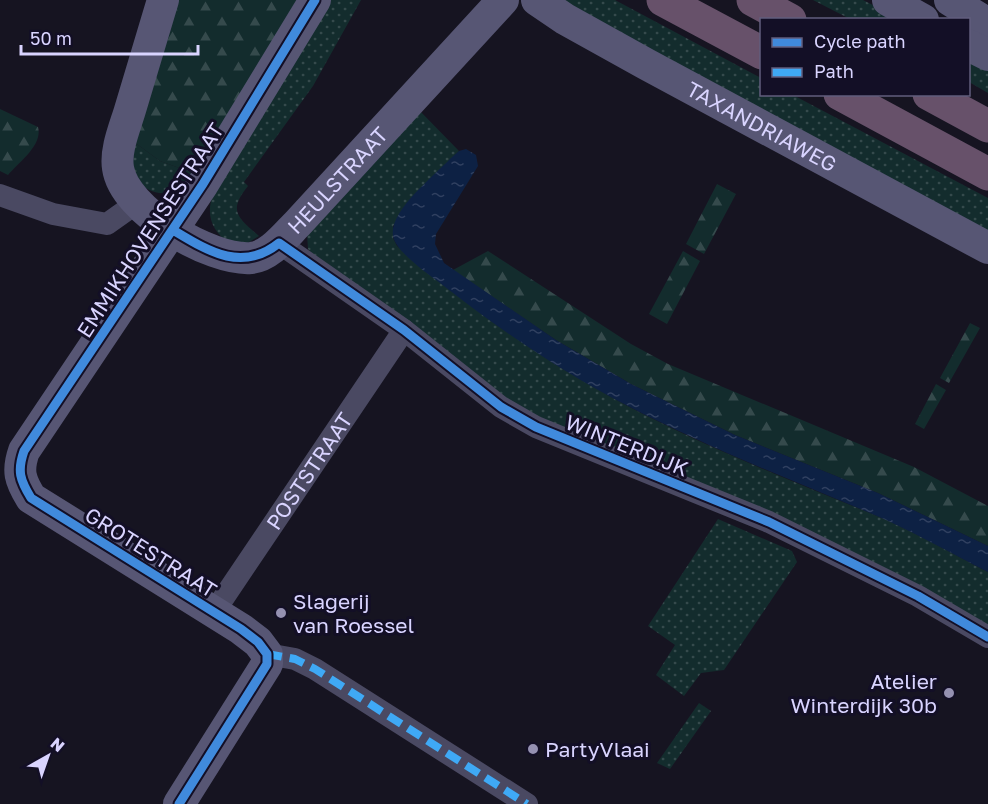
<svg xmlns="http://www.w3.org/2000/svg" width="988" height="804" viewBox="0 0 988 804" font-family="'Golos Text',sans-serif">
  <defs>
    <pattern id="grass-dots" width="8" height="8" patternUnits="userSpaceOnUse" patternTransform="scale(1.5)"><rect width="8" height="8" fill="#132c2d"/><path d="M2 2h.1M6 6h.1" fill="none" stroke="#354a4c" stroke-width="1.8" stroke-linecap="round"/></pattern>
    <pattern id="forest-firs" width="22" height="20" patternUnits="userSpaceOnUse" patternTransform="scale(1.5)"><rect width="22" height="20" fill="#132c2d"/><path d="M5 1l3.5 6h-7zM16 11l3.5 6h-7z" fill="#354a4c"/></pattern>
    <pattern id="water-ripples" width="26" height="14" patternUnits="userSpaceOnUse" patternTransform="scale(1.5)"><rect width="26" height="14" fill="#0d2144"/><path d="M2 4q2-2 4 0t4 0M15 11q2-2 4 0t4 0" fill="none" stroke="#304060"/></pattern>
  </defs>
  <rect width="100%" height="100%" fill="#161421"/>
  <!-- grass -->
  <path fill="url(#grass-dots)" d="M329,0H361L313,86L244,182L248,186C228,211 237,217 259,236L246,244H230C211,230 205,214 214,192Z
    M555,0H615L761,78L762,94L793,95L988,198V233Z
    M813,0H863L900,19H850Z
    M968,56L988,66V93L969,82Z
    M418,109L459,151L393,226V238L397,246C467,307 542,360 624,404C703,446 787,479 870,513C910,529 949,552 988,572V628L506,403L315,257L308,249L307,234Z
    M130,139L160,161L196,174C163,215 120,184 130,139Z
    M718,519L792,551L797,562L724,670L701,673L684,696L656,675L675,645L648,626Z
    M699,703L711,711L670,769L657,763Z"/>
  <!-- forest -->
  <path fill="url(#forest-firs)" d="M171,0H300L196,174L160,161L130,139Z
    M0,109L38,127C43,145 19,162 8,175L0,171Z
    M717,184L736,194L704,254L686,244Z
    M488,251L631,344L668,364L914,467L988,506V546L878,493L735,435L631,384L556,340L453,270Z
    M683,251L700,261L667,324L649,314Z
    M970,323L980,328L949,383L940,378Z
    M936,384L946,390L924,429L915,424Z"/>
  <!-- water -->
  <path fill="url(#water-ripples)" d="M466,149L476,155L478,166L436,234L435,244L444,263L556,340L631,384L735,435L878,493L988,546V572C949,552 910,530 870,513C788,479 705,446 626,405C560,371 499,329 440,283C428,274 395,251 393,236C389,211 433,177 450,159L459,151Z"/>
  <g fill="none" stroke-linecap="round" stroke-linejoin="round">
    <!-- street -->
    <g stroke="#4a4962" stroke-width="22">
      <path d="M0,195L53,214L107,224L138,202"/>
      <path d="M279,243L404,330L501,407L536,427L769,522L918,596L988,637"/>
      <path id="s1" d="M214,612L404,330"/>
      <path d="M267,654L295,659L315,669L527,804"/>
    </g>
    <!-- secondary -->
    <g stroke="#575674" stroke-width="32">
      <path id="s2" d="M163,0C152,37 141,73 130,110C125,127 115,150 118,168C124,211 211,261 251,258C270,256 285,236 298,223L503,0"/>
      <path id="s3" d="M537,0L565,19L646,64L988,248"/>
      <path d="M888,0L923,20"/>
      <path d="M950,0L988,24"/>
      <path d="M968,45L988,55"/>
      <path d="M179,804L267,664V654L258,642L241,629L31,498C20,480 17,471 24,451L203,184L315,0"/>
    </g>
    <!-- highway -->
    <path stroke="#67516a" stroke-width="33" d="M663,0L762,53
      M753,0L790,20
      M840,94L988,174
      M929,94L988,126"/>
    <!-- quiet -->
    <path stroke="#3fa9f5" stroke-width="8" stroke-dasharray="15 8" stroke-linecap="butt" d="M267,654L295,659L315,669L527,804"/>
    <defs>
      <path id="cycleway" d="M173,230C208,251 242,273 279,243L404,330L501,407L536,427L769,522L918,596L988,637
        M179,804L267,664V654L258,642L241,629L31,498C20,480 17,471 24,451L203,184L315,0"/>
    </defs>
    <!-- cycleway casing -->
    <use href="#cycleway" stroke="#130f26" stroke-width="13"/>
    <!-- cycleway -->
    <use href="#cycleway" stroke="#408adc" stroke-width="9"/>
  </g>
  <!-- markers -->
  <g fill="#9591b1" stroke="#130f26" stroke-width="2">
    <circle cx="281" cy="613" r="6"/>
    <circle cx="949" cy="693" r="6"/>
    <circle cx="533" cy="749" r="6"/>
  </g>
  <g text-anchor="middle" dominant-baseline="central" stroke-width="6" stroke-linejoin="round" paint-order="stroke">
    <!-- street labels -->
    <g font-size="21" fill="#d9d4ff" stroke="#130f26">
      <text stroke="none"><textPath href="#s3" startOffset="258">TAXANDRIAWEG</textPath></text>
      <text stroke="none"><textPath href="#s2" startOffset="462">HEULSTRAAT</textPath></text>
      <text transform="translate(150 230) rotate(-57)">EMMIKHOVENSESTRAAT</text>
      <text transform="translate(627 445) rotate(22)">WINTERDIJK</text>
      <text stroke="none"><textPath href="#s1" startOffset="170">POSTSTRAAT</textPath></text>
      <text transform="translate(151 552) rotate(32)">GROTESTRAAT</text>
    </g>
    <!-- poi labels -->
    <g font-size="21" fill="#d9d4ff" stroke="#130f26" text-anchor="start">
      <text x="293" y="601">Slagerij<tspan x="293" dy="24">van Roessel</tspan></text>
      <text x="937" y="681" text-anchor="end">Atelier<tspan x="937" dy="24">Winterdijk 30b</tspan></text>
      <text x="545" y="749">PartyVlaai</text>
    </g>
  </g>
  <!-- legend -->
  <rect x="760" y="18" width="210" height="78" fill="#130f26" stroke="#625e7d" stroke-width="1.5"/>
  <rect x="772" y="38" width="30" height="9" fill="#408adc" stroke="#625e7d" stroke-width="1.5"/>
  <text x="814" y="48" font-size="18" fill="#d9d4ff">Cycle path</text>
  <rect x="772" y="68" width="30" height="9" fill="#3fa9f5" stroke="#625e7d" stroke-width="1.5"/>
  <text x="814" y="78" font-size="18" fill="#d9d4ff">Path</text>
  <!-- north arrow -->
  <g transform="translate(48 756) rotate(40)" stroke="#130f26" stroke-width="4.5" paint-order="stroke">
  <path d="M0-4.5L10 22L0 15L-10 22Z" fill="#d9d4ff"/>
  <text y="-9" font-size="16" font-weight="bold" text-anchor="middle" fill="#d9d4ff">N</text>
  </g>
  <!-- scale -->
  <path d="M21 45v9h177v-9" fill="none" stroke="#d9d4ff" stroke-width="3"/>
  <text x="30" y="45" font-size="18" fill="#d9d4ff" stroke="#130f26" stroke-width="4.5" paint-order="stroke">50 m</text>
</svg>
